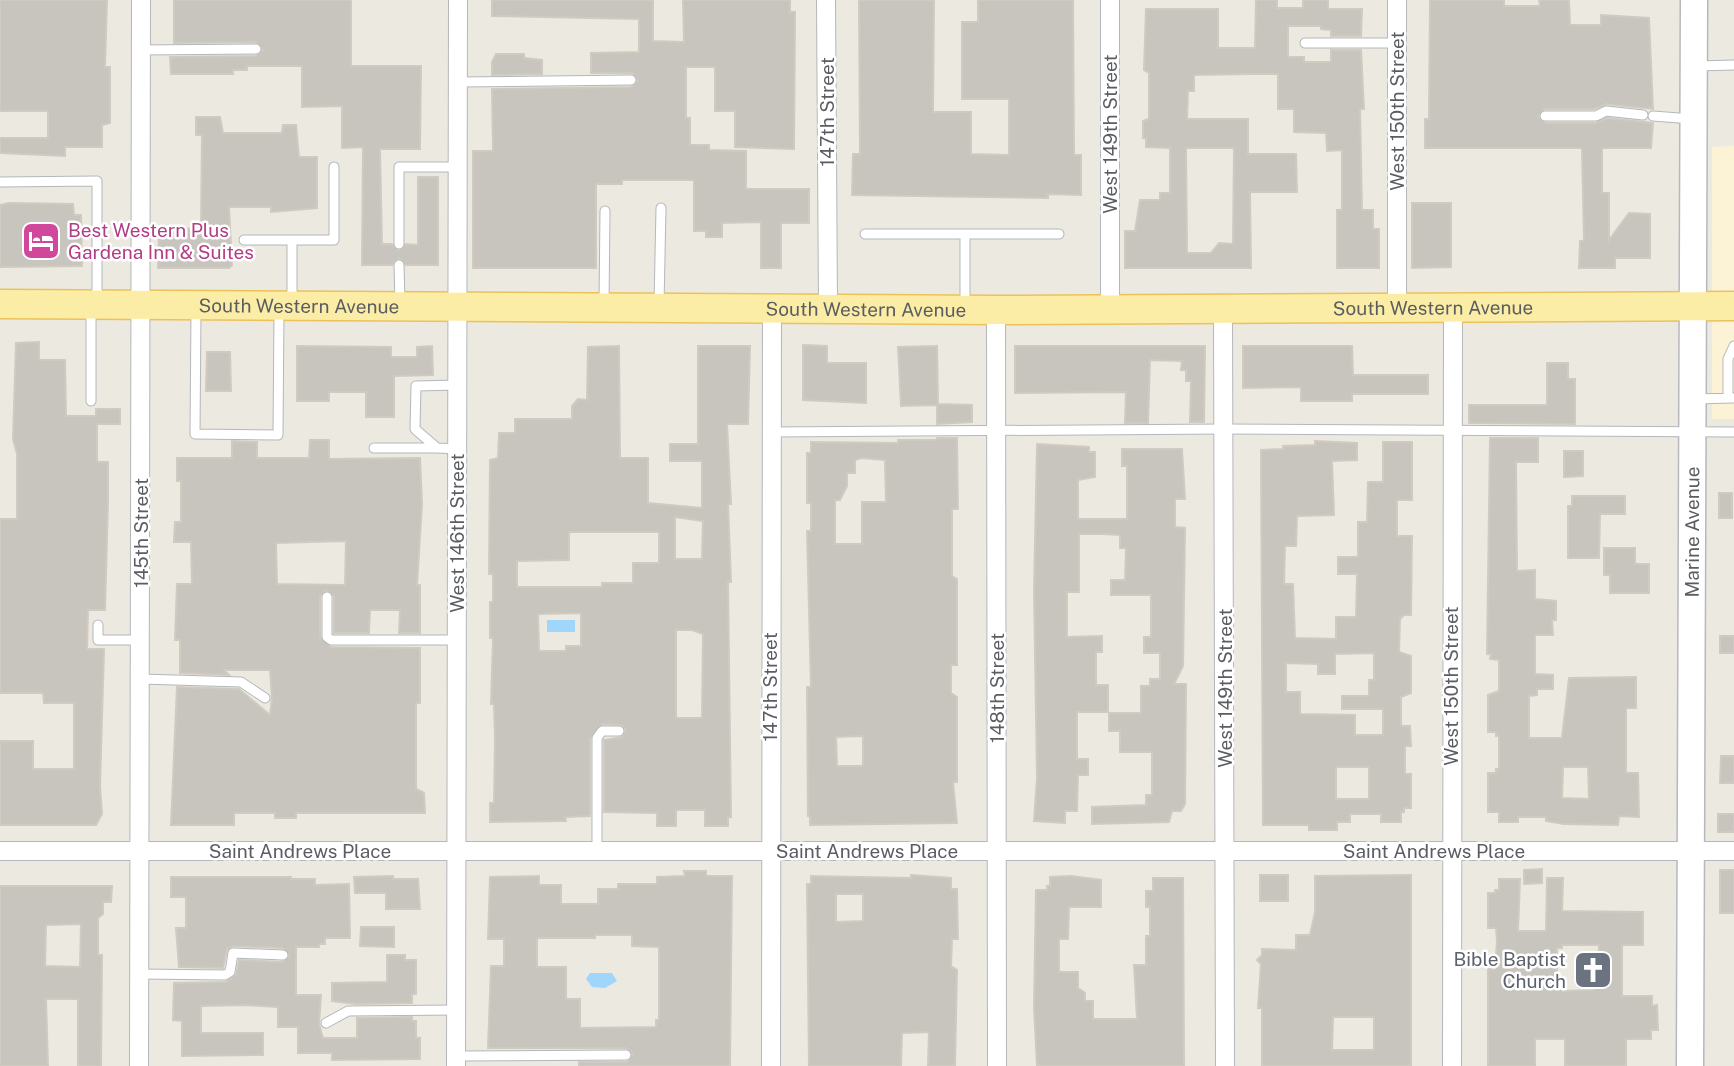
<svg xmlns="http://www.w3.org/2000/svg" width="1734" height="1066" viewBox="0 0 1734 1066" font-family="'Public Sans',sans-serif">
  <rect width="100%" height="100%" fill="#ece9e1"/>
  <!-- commercial -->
  <path fill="#fcf3d6" d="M1734,146V419H1712V147Z"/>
  <!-- water -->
  <path fill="#a1d6fc" d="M547,620H575V632H547Z
    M590,973H612L617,981L605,988L592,987L586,979Z"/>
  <!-- building -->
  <path fill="#c8c4be" stroke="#d0cbc0" stroke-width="2" fill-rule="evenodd" d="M0,0H107L105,67H110V123L102,125V147H65V156L0,153V138H48V111H0Z
    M174,0H351V66H421L420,149H380L382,244H392L398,251L406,244L418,245V177H438V265H406L399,258L392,265H362L363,147L342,148V106L302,107V66H247V70H233V74H171L170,57L256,56L263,50L256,42L174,43Z
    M492,0H653V41L684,42L683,0H790V12H795L794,149L735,147V111H715V67H686V118H690V145H709V150L746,151V189H809V223H781V268H761V222L722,223V237H706V231H694V180H622V184H596V268H473V151H493L492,89L631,87L638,81L632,73H591V53L639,52V19L492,16Z
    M859,0H934L933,112H971V154L1009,155V99H962V22H978V0H1073L1074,155H1081V195L1048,194V198L852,195L853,154H860Z
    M1256,0H1277V8H1303V0H1328V9H1362L1361,36H1331V30L1321,29V26H1288V57H1304V62H1331V50H1361L1364,109H1360L1362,210H1373V229H1379V268H1337V210H1342V150L1327,151L1326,133L1294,132V109H1278V74H1249L1194,75V91H1188L1187,119H1248V154H1296L1297,192H1250L1251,268H1125V231H1135L1140,200H1160V193H1170V148L1146,147V138H1143V121L1149,119V73L1144,70L1146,9H1218V48H1255ZM1186,148H1234L1233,244L1219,243L1211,253H1187Z
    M1430,0H1504V6H1540L1539,0H1569L1570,25H1601V15L1649,18L1653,109L1606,104L1594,109H1544L1538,117L1545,123H1596L1607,118L1653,123L1651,148H1602V193H1609V240L1629,213L1650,214V258H1615V268H1579L1580,241H1584L1582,148H1425V119H1429Z
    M496,54H524V58L542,60V74L492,75V62Z
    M196,117H220L223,133H282L283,125H296L299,157H317V208L271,212V207H229L232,265L229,268H158L159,228L201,229L202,135H196Z
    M9,203L73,204L74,215H81L82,266L0,267V205Z
    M1412,203H1451V267L1412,268Z
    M39,342V360H65L66,416H96V409H120V424H97V462H108V503L105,610H88L87,649H104L100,786L102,814L96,825H0V741H33V769H74V703H44L43,693H0V519H17V454L13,439L16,343Z
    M803,345L827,346V363H866V403L803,400Z
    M297,346L391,347V357H417V347L432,346L433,375L394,376V417H366V392H329V401H297Z
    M619,346L620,458H648V503L702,508V461H670V444H698V346H750L748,424H727L731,504H728L731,582H728L731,817H728V826H705V810H676V826H657V813L604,812V740L622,737L626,730L622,725L602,724L590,738V816L565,817L566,821L490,822V803H494L495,739L494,704H491L493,638H490V602H493V574H489L490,460L498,458L499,433H515V419H572V406L578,399L587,400L588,347ZM675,517L703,521L702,559H675ZM569,532H659V563H633V583H602V587H517V561L569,560ZM581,613V646H566V651H539L538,614ZM676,630H692L703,634L702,718H676Z
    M937,346L938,404L972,405V422L937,424V405L901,406L898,347Z
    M1015,346H1205L1204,422H1190L1191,381H1186V370H1181L1182,361L1150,360L1148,423H1125L1126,392L1015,393Z
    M1243,346H1352L1353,375H1428V394H1352V401H1301V387L1243,388Z
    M207,352H230L231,391H206Z
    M1547,363H1568V379H1575V424L1469,423V405H1547Z
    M937,438H957L958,509H952V576L957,579V665H951V693L957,697V782H953L957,823L810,825V816H808L807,687H811L807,531H811V503H807V453H811V442L898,443V440H937ZM862,458L885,460L886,502H862V544H835V500H840L847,486V473H855V460ZM863,736V766H837L836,737Z
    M1490,438H1538V462H1516L1517,571L1535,570V599L1556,601V620H1552L1553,635H1535V674L1553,675V689H1537V695L1529,696V738H1562L1569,678L1636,677V708H1626V773H1638L1639,817L1619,816L1618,825L1564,824L1546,821V817H1518V822H1499V812H1488V773H1496V769H1499V736H1496V732H1488V695L1499,691V660L1490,659L1491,654H1487ZM1563,767H1588L1589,799L1562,798Z
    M310,440H329V459L420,458L422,504L417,585H420V633H399L400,610H370L369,633H334V596L326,590L320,596V637L331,647L420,648V703H416V789L424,793L425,813H296V818H275V813H234V825H171L177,687L239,689L270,715L272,698L270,670H224L229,675L180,673V640H175L177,584H192L191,542H174L175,522H181V481H177V458H232V441L257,442V458H309ZM346,541L345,585L277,584L276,543Z
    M1315,441L1357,443V460L1332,461L1334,515L1297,516L1296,546H1285L1284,584H1293L1295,638L1336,639V617H1356L1357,574H1338V557H1358V522H1367L1368,482H1383V442H1412V500H1397V536H1412L1411,615H1404L1400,619L1399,652L1411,656V693L1401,697V726H1410L1411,746H1405V774H1411V808H1404V812H1401V822H1381V814H1350V822H1337V830H1309V825H1263L1261,450L1283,449V446L1315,445ZM1374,653V680H1369V696H1342V709H1383V735H1355V715L1300,714V692H1286V663L1318,664V674H1335V654ZM1336,767H1369V799H1336Z
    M1037,444L1089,447V452H1095V477L1078,480V519H1127V466H1122V449H1182L1185,499H1175V527L1185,528L1183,666L1174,684H1186L1185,804L1181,811H1172L1169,822L1092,824V807L1146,805V795H1152V752H1120V731H1109V713H1141V686H1150V679H1160V653H1144V637H1151V595H1111V580H1125L1126,548H1120V535L1103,534H1079V592H1067V637L1102,636V652H1096V685H1108V712H1077V759H1088V775H1078L1077,811H1065V823L1034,821L1037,778L1034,591Z
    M1564,451H1583V476L1564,477Z
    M1719,493H1732V518H1719Z
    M1572,496H1625V514H1600L1599,558H1568V506H1572Z
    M1604,548H1635V564H1649V593H1610V575H1604Z
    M1720,636H1734V653H1720Z
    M1721,756H1734V783H1720Z
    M1718,814H1734V832H1718Z
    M1542,869V883L1524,884V870Z
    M1720,870H1734V913H1720Z
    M684,871H706V876H732L730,1066H579V1062H627L633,1054L626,1048H488L491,966H504V939H488L490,877L539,876V885H561V904H598V889H618V884H657V877L685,876ZM595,935H632V946L659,947V1020H656V1027L580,1028V999H566V967H537V938H595Z
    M911,875L951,878V889H957L958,939H952L951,966L957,970L955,1066H928L929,1032L902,1033L901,1066H809L807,884H811V876L911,878ZM836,894H863V921L836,922Z
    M1260,875H1288V901H1260Z
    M1411,875V1066H1262V1008H1258L1261,964L1257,960L1262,955V949L1296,950V935H1310L1315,912V876ZM1333,1017H1374V1050H1332Z
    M393,876V879H418L420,909H386V893H355L354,877Z
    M1071,876L1101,880V907H1069L1068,939H1059V972H1078V988L1085,993V1001H1093V1019H1137L1134,965H1146V936H1150V907H1146V891H1153V878H1183L1184,1066H1037L1034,1007L1036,890H1047V886H1050V877Z
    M171,877H291V879H315V885L349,884L350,938H325V944H319V947H296V995H321L319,1024L323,1038H357V1018L412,1017V1021H416V1038H420V1059L332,1060V1053H298V1027H278V1007L245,1005L201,1006V1033H263V1055L182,1056V1021L173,1020L174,983L226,982L236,975L239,960L283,962L290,955L283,948L233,946L227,949L223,968L179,967L176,928H186V897H171Z
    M1547,878H1563L1562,911L1643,912V945H1622V996H1652V1006L1657,1005L1658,1030H1651V1039H1626V1066H1565V1039H1535V1066H1488V969H1495L1497,941L1496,928H1488V893H1495V890H1499V879H1520L1518,931H1546ZM1562,945H1599L1598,979H1594V990L1562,991V988L1557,987V948H1562Z
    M0,886H112L111,902H103V914L98,918V955H102L101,1066H78V999H46L48,1066H0ZM81,924L80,967L45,966L46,925Z
    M361,927H394V947L360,946Z
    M387,955H405V960H416V994H412V1003L356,1004L332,1001V983L387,982Z"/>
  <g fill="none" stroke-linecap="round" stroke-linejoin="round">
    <defs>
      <path id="service" d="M1305,43H1397
        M141,50L256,49
        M1696,66L1734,65
        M458,82L631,80
        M1545,116H1596L1606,111L1643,115
        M1653,116L1692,119
        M0,182L97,181V302
        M865,234H965
        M244,240H292
        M399,244V167H458
        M399,265L400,303
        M292,302V240H334V167
        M604,305L605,211
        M659,305L661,208
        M965,308V234H1059
        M196,309L195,434L278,435L279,310
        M1728,398V359L1734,346
        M1695,399L1734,398
        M91,401V309
        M771,432L1224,429L1734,432
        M374,448H437
        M457,449L437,448L415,429L416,386L458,385
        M327,597V637L331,640H457
        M98,625V640H141
        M141,679L241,682L265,698
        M597,851V738L602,731H619
        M140,974L225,975L230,972L233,953L283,955
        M326,1023L348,1011L456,1010
        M456,1056L626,1055"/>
      <path id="minor" d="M826,0L828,308
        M1110,0V309
        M1397,307V0
        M996,310L997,1066
        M1223,310L1225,1066
        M0,851H1734
        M139,1066L141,0
        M456,1066L458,0
        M771,1066L772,308
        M1452,1066L1453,307"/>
      <g id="secondary">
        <path id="s1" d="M1690,1066L1694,0"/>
      </g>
      <g id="primary">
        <path id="s2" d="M0,304L996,310L1734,306"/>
      </g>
    </defs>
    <!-- service casing -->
    <use href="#service" stroke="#b4b7bb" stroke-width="11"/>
    <!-- minor casing -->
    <use href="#minor" stroke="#b4b7bb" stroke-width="20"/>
    <!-- secondary casing -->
    <use href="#secondary" stroke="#b5b8bd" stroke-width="29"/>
    <!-- primary casing -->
    <use href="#primary" stroke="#ecc15a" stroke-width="31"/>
    <!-- service -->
    <use href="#service" stroke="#fff" stroke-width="9"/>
    <!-- minor -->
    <use href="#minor" stroke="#fff" stroke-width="18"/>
    <!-- secondary -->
    <use href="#secondary" stroke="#fff" stroke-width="26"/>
    <!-- primary -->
    <use href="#primary" stroke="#fceda6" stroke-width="28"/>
  </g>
  <!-- icons -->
  <defs>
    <symbol id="hotel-square" viewBox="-11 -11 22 22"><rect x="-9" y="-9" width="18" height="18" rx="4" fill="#d1479c" stroke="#fff"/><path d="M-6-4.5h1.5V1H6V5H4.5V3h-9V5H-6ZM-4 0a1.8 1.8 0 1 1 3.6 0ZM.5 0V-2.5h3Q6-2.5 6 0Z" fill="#fff"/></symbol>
    <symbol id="church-square" viewBox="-11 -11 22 22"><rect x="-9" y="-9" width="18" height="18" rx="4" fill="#6b7280" stroke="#fff"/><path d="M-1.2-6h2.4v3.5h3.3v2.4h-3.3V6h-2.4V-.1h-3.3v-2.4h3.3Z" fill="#fff"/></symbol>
  </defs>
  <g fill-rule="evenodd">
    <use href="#hotel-square" x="19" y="219" width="44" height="44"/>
    <use href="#church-square" x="1571" y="948" width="44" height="44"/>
  </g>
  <g text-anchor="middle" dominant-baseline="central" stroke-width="5" stroke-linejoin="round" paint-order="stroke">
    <!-- street labels -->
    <g font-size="19" fill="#5a5d61" stroke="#fff">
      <text transform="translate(1397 111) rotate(-90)">West 150th Street</text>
      <text transform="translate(827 112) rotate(-90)">147th Street</text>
      <text transform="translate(1110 134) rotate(-90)">West 149th Street</text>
      <text stroke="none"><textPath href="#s2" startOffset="299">South Western Avenue</textPath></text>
      <text stroke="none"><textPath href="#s2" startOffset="1433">South Western Avenue</textPath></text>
      <text stroke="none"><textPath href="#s2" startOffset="866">South Western Avenue</textPath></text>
      <text transform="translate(141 533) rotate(-90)">145th Street</text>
      <text transform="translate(457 533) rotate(-90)">West 146th Street</text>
      <text stroke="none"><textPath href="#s1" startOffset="534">Marine Avenue</textPath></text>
      <text transform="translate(1451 686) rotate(-90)">West 150th Street</text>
      <text transform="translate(770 687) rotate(-90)">147th Street</text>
      <text transform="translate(997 688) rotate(-90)">148th Street</text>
      <text transform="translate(1225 688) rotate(-90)">West 149th Street</text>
      <text x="300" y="851">Saint Andrews Place</text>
      <text x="867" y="851">Saint Andrews Place</text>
      <text x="1434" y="851">Saint Andrews Place</text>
    </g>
    <!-- hotel labels -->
    <g font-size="19" fill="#b23c85" stroke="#fff" text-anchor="start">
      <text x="68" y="230">Best Western Plus<tspan x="68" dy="22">Gardena Inn &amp; Suites</tspan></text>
    </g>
    <!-- worship labels -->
    <g font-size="19" fill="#5b616d" stroke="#fff" text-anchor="end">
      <text x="1566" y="959">Bible Baptist<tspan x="1566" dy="22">Church</tspan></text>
    </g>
  </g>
</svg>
